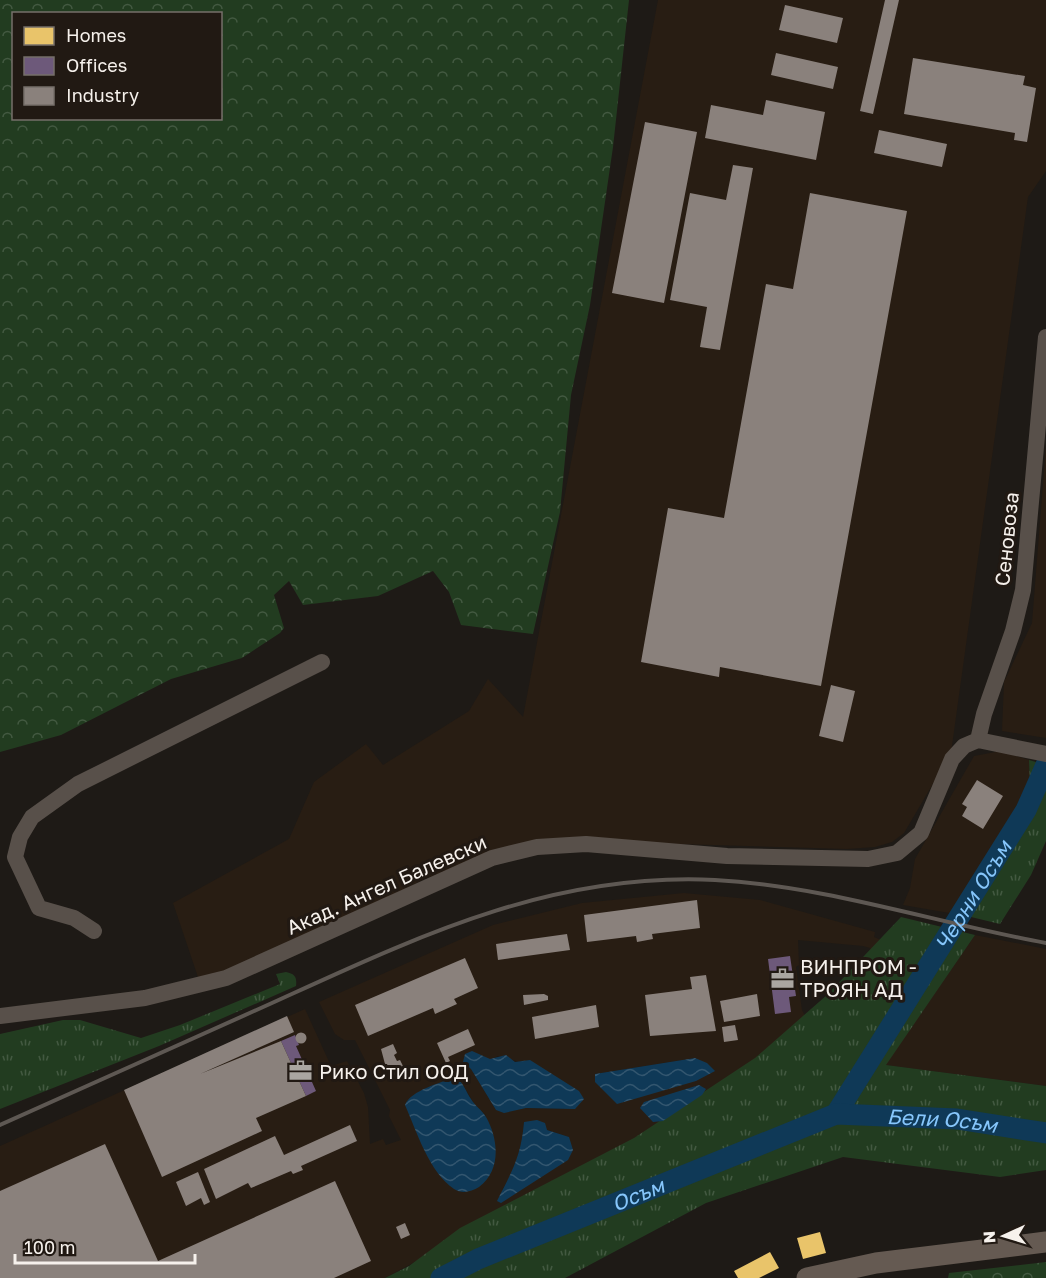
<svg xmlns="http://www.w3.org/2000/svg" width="1046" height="1278" viewBox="0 0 1046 1278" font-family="'Golos Text',sans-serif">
  <defs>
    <pattern id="grass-tufts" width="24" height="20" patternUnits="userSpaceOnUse" patternTransform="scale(1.5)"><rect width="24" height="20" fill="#223c20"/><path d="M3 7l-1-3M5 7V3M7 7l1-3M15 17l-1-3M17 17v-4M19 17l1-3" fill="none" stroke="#435941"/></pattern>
    <pattern id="forest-crowns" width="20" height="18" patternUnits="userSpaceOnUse" patternTransform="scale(1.5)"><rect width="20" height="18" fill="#223c20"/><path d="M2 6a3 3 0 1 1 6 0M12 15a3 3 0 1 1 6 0" fill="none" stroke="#435941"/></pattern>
    <pattern id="water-waves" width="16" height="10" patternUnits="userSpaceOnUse" patternTransform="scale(1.5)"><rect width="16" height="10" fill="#0f3957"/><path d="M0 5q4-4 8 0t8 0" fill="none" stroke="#33566f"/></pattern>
  </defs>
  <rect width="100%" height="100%" fill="#1e1a16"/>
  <!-- built -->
  <path fill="#281d13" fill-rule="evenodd" d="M658,0H1046V171L1028,197L951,753L904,833L892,842L875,847L847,849L541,840L426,878L270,958L200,983L173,903L289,839L314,782L366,744L383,765L469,711L488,679L523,717Z
    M1046,446V738L1002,731L1004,682L1032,623Z
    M1001,751L1029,760L1030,787L1003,864L967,916L903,905L910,888L915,859L974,756Z
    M684,893L760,900L875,932L874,937L886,942L803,1029L673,1123L385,1278H0V1146L305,1009L331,1066L347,1061L364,1093L368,1107L370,1144L383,1139L386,1145L401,1140L389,1116L390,1110L355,1040H344L335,1034L319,1002L493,925L582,903ZM798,940L863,946L870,948L871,955L806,1018L802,1010L796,967L799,965ZM498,1056L523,1063L565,1109L526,1108L503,1112L496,1110L471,1069ZM695,1058L696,1081L595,1082V1074ZM460,1080L475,1105L486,1115L452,1188ZM524,1122L569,1137L502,1190L514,1170L522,1141Z
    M975,935L1046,949V1086L885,1065Z"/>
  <!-- grass -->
  <path fill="url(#grass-tufts)" d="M1029,760L1046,765V841L1031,875L1000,924L967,916L1003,864L1030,787Z
    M901,917L975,935L886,1065L1046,1086V1170L1000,1177L843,1157L706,1203L565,1278H385L409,1266L460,1228L634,1138L755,1058L827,995Z
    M286,972C295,974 297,977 296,986L159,1046L0,1109V1034L63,1020H80L141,1038L180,1025L280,984L276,974Z"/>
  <!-- forest -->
  <path fill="url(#forest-crowns)" fill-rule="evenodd" d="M0,0H629L613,147L590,305L571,395L560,512L533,634L461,625L449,592L433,571L378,596L303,605L289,581L274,595L284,628L280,633L242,658L171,679L61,735L0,752ZM14,14H220V118H14Z
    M1046,1262V1278H948L949,1273Z"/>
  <!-- water -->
  <path fill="url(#water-waves)" d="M472,1051L490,1059L506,1055L515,1062L530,1060L579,1091L584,1099L575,1109L526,1108L504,1113L496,1110L471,1069L463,1062L465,1054Z
    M695,1058L707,1063L715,1071L696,1081L617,1104L595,1082V1074Z
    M455,1077C463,1081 466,1092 471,1099C475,1106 482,1110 486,1117C499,1140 501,1171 479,1187C471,1192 462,1194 454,1189C429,1172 417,1132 405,1105C411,1090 441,1083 455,1077Z
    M699,1085L706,1089L702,1095L663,1121L653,1122L640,1108L644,1102Z
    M537,1120L545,1123L547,1130L569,1137L573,1150L568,1160L501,1203L497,1201C512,1171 521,1157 524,1122Z"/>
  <!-- homes -->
  <path fill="#e9c46a" d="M820,1232L826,1253L803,1259L797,1238Z
    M770,1252L779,1268L759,1278H738L734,1271Z"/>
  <!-- offices -->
  <path fill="#6d597a" d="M790,956L796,996L789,997L791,1012L775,1014L768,959Z
    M295,1035L299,1045L296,1046L316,1091L306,1096L281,1041Z"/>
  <!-- industry -->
  <path fill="#8a817c" d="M885,0H899L873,114L860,111Z
    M785,5L843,18L837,43L779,30Z
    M776,53L838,67L833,89L771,75Z
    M913,58L1025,76L1023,85L1036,88L1027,142L1014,140L1015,133L904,114Z
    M766,100L825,112L816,160L705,138L711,105L763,115Z
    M645,122L697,132L664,303L612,293Z
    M879,130L947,144L942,167L874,153Z
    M733,165L753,168L720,350L700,347L707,307L670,300L690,193L726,200Z
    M810,193L907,211L821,686L720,667L719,677L641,662L668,508L724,518L766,284L793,289Z
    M831,685L855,691L843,742L819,736Z
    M977,780L1003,796L983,829L962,816L967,807L962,804Z
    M697,900L700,928L652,934L653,939L637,942L636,936L587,942L584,915Z
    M567,934L570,950L498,960L496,944Z
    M465,958L478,988L454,999L457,1004L435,1014L433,1008L368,1036L355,1005Z
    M706,975L716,1031L650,1036L645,995L692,989L690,977Z
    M544,994L548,996V1000L524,1005L523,995Z
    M757,994L760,1016L724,1022L720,1001Z
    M596,1005L599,1027L535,1039L532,1017Z
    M287,1016L294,1032L200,1074L281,1041L306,1096L256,1118L262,1131L162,1177L124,1090Z
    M735,1025L738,1040L724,1042L722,1027Z
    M468,1029L475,1045L448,1057L450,1061L446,1063L437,1043Z
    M295.5 1038a5.5 5.5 0 1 1 11 0a5.5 5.5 0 1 1-11 0Z
    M393,1044L397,1053L394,1055L397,1061L400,1060L405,1070L392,1076L387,1064H385L381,1049Z
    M350,1125L357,1141L301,1166L303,1170L293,1174L291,1171L251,1188L248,1183L216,1199L204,1169L275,1136L284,1155Z
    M105,1144L158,1261L335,1181L371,1261L334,1278H0V1191Z
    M198,1172L210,1202L204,1205L201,1198L186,1206L176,1182Z
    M405,1223L410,1235L401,1239L396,1227Z"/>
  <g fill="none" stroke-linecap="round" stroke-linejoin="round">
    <!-- river -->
    <g stroke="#0f3957" stroke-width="21">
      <path id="s1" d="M836,1114L1026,810L1046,765"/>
      <path id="s2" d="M441,1278L478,1259L836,1114L957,1119L1046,1133"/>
    </g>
    <!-- minor -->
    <path stroke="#58504a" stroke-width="16" d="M978,740L984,714L1013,631L1023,590L1046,337
      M978,740L1046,754
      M94,931L74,918L39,908L15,857L20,837L32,817L78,784L322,662
      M0,1016L145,998L226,978L492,858L537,847L586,844L727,856L868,859L897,853L921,833L952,759L964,746L978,740"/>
    <!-- major -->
    <path stroke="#655a52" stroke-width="21" d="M807,1278L876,1263L1046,1242"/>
    <!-- rail -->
    <path stroke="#5e5853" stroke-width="4" d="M0,1125C91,1084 181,1044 272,1003C417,937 551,872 715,880C827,886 936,923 1046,943"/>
  </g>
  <!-- icons -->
  <defs>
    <symbol id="office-bare" viewBox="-9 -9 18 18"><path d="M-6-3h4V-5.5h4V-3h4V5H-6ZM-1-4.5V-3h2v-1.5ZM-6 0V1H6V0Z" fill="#aaa6a1" stroke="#211913" stroke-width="2.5" paint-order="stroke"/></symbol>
  </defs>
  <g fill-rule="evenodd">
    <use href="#office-bare" x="766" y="962" width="33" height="33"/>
    <use href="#office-bare" x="284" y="1054" width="33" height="33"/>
  </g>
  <g text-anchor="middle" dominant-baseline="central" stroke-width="6" stroke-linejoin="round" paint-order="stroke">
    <!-- street labels -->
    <g font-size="20" fill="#f6f1ec" stroke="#211913">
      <text transform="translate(1006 539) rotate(-84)">Сеновоза</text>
      <text transform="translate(386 884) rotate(-24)">Акад. Ангел Балевски</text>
    </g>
    <!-- poi labels -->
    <g font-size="20" fill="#f6f1ec" stroke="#211913" text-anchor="start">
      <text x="800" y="966">ВИНПРОМ -<tspan x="800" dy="23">ТРОЯН АД</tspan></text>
      <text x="319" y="1071">Рико Стил ООД</text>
    </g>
    <!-- water labels -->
    <g font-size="21" font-style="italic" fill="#86c6fb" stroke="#211913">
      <text stroke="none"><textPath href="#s1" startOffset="258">Черни Осъм</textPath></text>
      <text stroke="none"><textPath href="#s2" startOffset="534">Бели Осъм</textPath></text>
      <text stroke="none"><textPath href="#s2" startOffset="214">Осъм</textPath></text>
    </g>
  </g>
  <!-- legend -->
  <rect x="12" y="12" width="210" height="108" fill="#211913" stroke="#766f6a" stroke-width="1.5"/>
  <rect x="24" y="27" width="30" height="18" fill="#e9c46a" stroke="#766f6a" stroke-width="1.5"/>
  <text x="66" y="42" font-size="18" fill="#f6f1ec">Homes</text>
  <rect x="24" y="57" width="30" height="18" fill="#6d597a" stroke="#766f6a" stroke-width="1.5"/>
  <text x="66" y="72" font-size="18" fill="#f6f1ec">Offices</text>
  <rect x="24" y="87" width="30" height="18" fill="#8a817c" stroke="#766f6a" stroke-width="1.5"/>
  <text x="66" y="102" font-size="18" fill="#f6f1ec">Industry</text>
  <!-- north arrow -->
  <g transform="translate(1004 1236) rotate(266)" stroke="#211913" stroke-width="4.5" paint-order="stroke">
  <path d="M0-4.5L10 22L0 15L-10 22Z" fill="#f6f1ec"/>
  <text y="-9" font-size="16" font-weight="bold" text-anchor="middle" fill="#f6f1ec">N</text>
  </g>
  <!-- scale -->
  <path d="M15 1254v9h180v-9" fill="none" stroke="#f6f1ec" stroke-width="3"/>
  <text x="24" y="1254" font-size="18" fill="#f6f1ec" stroke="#211913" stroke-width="4.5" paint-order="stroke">100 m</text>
</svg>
